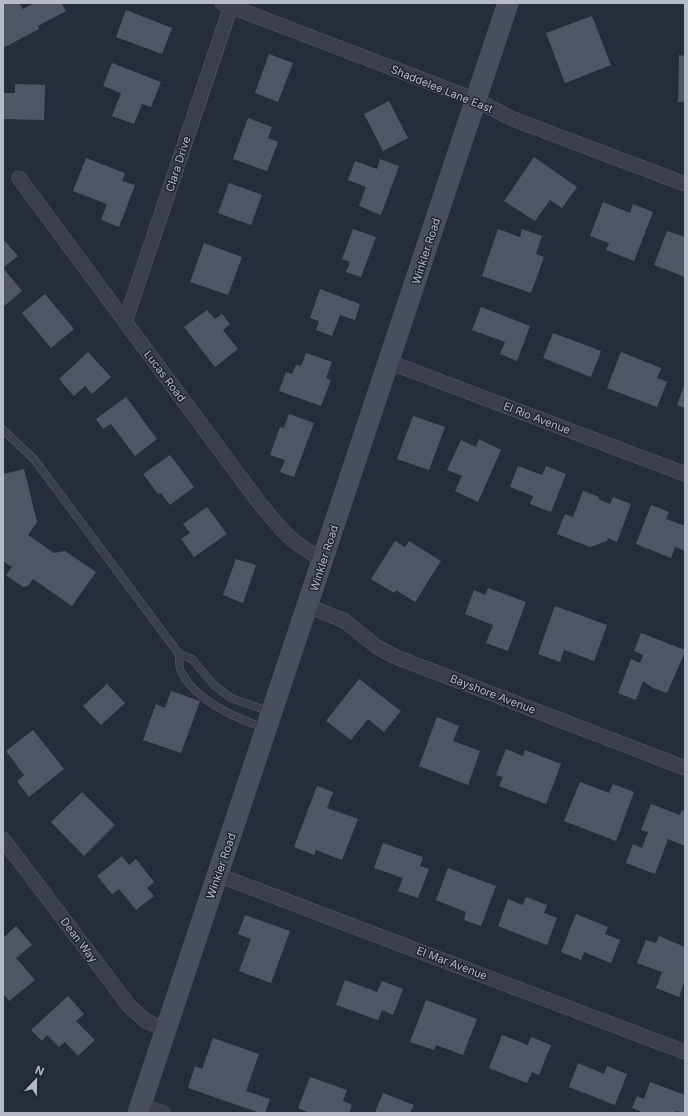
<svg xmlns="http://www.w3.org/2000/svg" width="688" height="1116" viewBox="0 0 688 1116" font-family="Inter,sans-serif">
  <rect width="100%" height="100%" fill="#262d3a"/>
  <!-- building -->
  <path fill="#4f5565" d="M3,3H19L23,9L34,3H61L66,11L38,26L39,29L3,48Z
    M126,10L172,28L162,54L116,37Z
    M592,16L611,65L565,83L546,33Z
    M269,54L293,63L278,102L255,93Z
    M679,55L685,56V102H678Z
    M112,63L161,82L151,107L142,104L134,124L112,116L121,93L103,86Z
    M15,84L45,85L44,120L3,119V93H15Z
    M389,101L408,138L383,151L364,114Z
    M248,118L272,127L268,138L278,142L267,171L233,159Z
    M534,157L577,187L562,208L550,200L535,221L504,201Z
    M86,158L125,173L122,181L135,185L119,227L101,220L107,204L73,191Z
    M380,159L399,166L381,215L359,206L366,187L348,180L355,161L377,169Z
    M229,183L262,195L251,225L218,213Z
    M603,202L630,213L633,204L653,212L634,261L606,250L609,243L590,236Z
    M353,229L376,237L361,277L346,272L350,262L342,259Z
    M498,229L520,237L522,229L542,236L536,254L544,257L531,293L482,276Z
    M667,231L685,237V277L654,265Z
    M3,239L18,256L3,268Z
    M204,243L242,257L228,295L190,282Z
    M3,268L22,291L3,307Z
    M320,289L360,304L355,320L340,315L332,336L316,330L319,321L310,318Z
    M45,294L74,329L51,348L22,313Z
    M481,307L530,326L517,361L500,354L505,342L472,330Z
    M207,310L215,319L222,314L230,324L223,330L238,349L215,367L184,327Z
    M553,333L601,351L591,377L543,358Z
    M88,352L111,377L92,394L85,386L74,396L59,379Z
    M621,352L661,368L657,378L667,382L657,407L607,388Z
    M306,353L332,362L326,378L331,380L321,406L279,391L286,372L292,374L296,365L301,366Z
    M685,384V408L677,405Z
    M126,397L157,439L135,456L111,424L103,429L96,419Z
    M289,414L314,423L294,477L280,472L285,460L270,455L280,427L284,428Z
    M413,416L445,427L429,470L397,459Z
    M479,439L501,450L478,502L455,491L462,476L447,470L461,440L476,447Z
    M170,455L194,487L170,505L161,493L158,494L143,474Z
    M518,466L542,475L546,466L566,474L551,512L530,504L533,496L510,487Z
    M24,469L37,522L28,535L54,553L65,551L96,572L72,606L33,579L28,586L23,587L6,575L12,567L3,561V474Z
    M583,491L599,497L598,499L610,504L613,497L631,504L617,542L608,538L607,541L590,547L557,534L565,514L573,517Z
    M651,505L669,512L666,519L685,526V551L675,547L671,558L636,544Z
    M207,507L227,534L194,557L181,539L190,533L183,524Z
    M395,541L405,547L409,541L441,561L415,602L396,590L394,593L371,579Z
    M236,559L256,565L243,603L223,595Z
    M488,588L526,602L508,651L486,643L493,625L465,614L474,590L485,595Z
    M555,606L607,625L594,661L564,650L560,662L538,654Z
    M641,633L685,650V652L667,693L653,688L643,681L636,700L618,693L631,659L640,663L643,655L634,651Z
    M359,679L401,711L384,732L368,719L351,740L326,721Z
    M107,684L125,703L101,725L83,706Z
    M171,691L200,701L181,753L143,740L156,704L165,708Z
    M437,717L459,726L453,741L480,751L468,785L419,766Z
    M33,730L64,769L29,797L17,781L24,775L6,751Z
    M506,749L523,756L525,750L561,764L546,804L499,786L503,777L496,775Z
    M580,782L609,793L613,784L634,792L616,841L564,821Z
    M317,786L333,792L327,808L358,819L342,860L316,850L314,855L294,847Z
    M82,792L115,825L84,856L51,822Z
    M651,804L680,815L682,810L685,811V846L668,839L655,874L626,863L633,844L642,848L648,832L641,830Z
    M383,843L423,857L420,866L429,869L418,898L398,891L403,878L374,868Z
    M122,856L129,865L136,859L154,882L147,888L154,896L136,910L119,889L112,894L97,876Z
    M448,868L496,886L481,926L464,920L466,912L436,900Z
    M526,897L547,905L544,913L557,918L547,945L498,926L508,899L523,905Z
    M576,914L608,927L605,934L620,940L611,963L584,952L581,960L561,952Z
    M245,915L290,931L271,983L239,971L251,939L238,934Z
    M16,926L32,945L16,958L35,980L9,1001L3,994V938Z
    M659,936L685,947V980L679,997L656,988L662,972L637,963L646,940L656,943Z
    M345,980L377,992L382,981L403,989L393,1015L382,1010L378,1020L336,1005Z
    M68,996L84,1014L76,1021L95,1040L78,1056L65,1042L59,1047L47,1035L42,1041L31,1030Z
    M426,1000L477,1019L463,1055L436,1045L434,1050L410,1042Z
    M502,1035L528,1045L531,1037L551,1045L539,1075L532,1072L527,1083L489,1068Z
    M213,1038L259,1054L246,1091L270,1099L265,1113H260L188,1088L195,1066L202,1069Z
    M578,1063L604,1074L607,1066L627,1074L615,1105L569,1087Z
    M310,1077L347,1090L343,1101L352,1105L349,1113H310L298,1108Z
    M650,1082L685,1095V1113L676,1111L675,1113H639L640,1111L632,1108L637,1096L644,1099Z
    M383,1093L414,1105L410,1113H375Z"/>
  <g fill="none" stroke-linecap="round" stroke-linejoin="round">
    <defs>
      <path id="lane" d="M3,430L34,459L179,654
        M266,728C237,719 193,700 180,669C179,665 179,658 179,654L192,659L214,685L231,698L271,712"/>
      <path id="street" d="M222,3L476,100L513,119L685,184
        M19,178L257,500C280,528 290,543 324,560
        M125,322L231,6
        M389,362L685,474
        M308,606L345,621L377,647L396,657L685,768
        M3,839L130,1007L146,1021L166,1030
        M218,875L685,1052
        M141,1106L163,1113"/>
      <path id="secondary" d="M138,1113L508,3"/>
    </defs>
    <!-- lane casing -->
    <use href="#lane" stroke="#585d69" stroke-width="8"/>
    <!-- street casing -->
    <use href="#street" stroke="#585d69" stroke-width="15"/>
    <!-- secondary casing -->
    <use href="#secondary" stroke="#585d69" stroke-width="21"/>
    <!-- lane -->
    <use href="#lane" stroke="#3a3f4b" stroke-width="7"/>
    <!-- street -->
    <use href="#street" stroke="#3a3f4b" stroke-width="14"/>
    <!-- secondary -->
    <use href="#secondary" stroke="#484e5d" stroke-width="20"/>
  </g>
  <g text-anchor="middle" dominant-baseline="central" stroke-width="3" stroke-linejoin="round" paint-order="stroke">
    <!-- street labels -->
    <g font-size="11" fill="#b5bac6" stroke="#1f2430">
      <text transform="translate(442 89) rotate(22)">Shaddelee Lane East</text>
      <text transform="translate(178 164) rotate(-72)">Clara Drive</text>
      <text transform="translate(426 251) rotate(-72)">Winkler Road</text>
      <text transform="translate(165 376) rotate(53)">Lucas Road</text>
      <text transform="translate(537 418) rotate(21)">El Rio Avenue</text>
      <text transform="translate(324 558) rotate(-72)">Winkler Road</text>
      <text transform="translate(493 694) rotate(21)">Bayshore Avenue</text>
      <text transform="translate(221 866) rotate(-71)">Winkler Road</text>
      <text transform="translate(79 940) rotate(53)">Dean Way</text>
      <text transform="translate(452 963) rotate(21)">El Mar Avenue</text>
    </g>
  </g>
  <!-- border -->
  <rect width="688" height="1116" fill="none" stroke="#b5bac6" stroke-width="8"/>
  <!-- north arrow -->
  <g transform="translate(36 1080) rotate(22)" stroke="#1f2430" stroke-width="3" paint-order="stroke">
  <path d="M0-3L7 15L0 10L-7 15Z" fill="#b5bac6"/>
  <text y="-6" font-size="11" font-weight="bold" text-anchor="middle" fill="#b5bac6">N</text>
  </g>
</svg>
